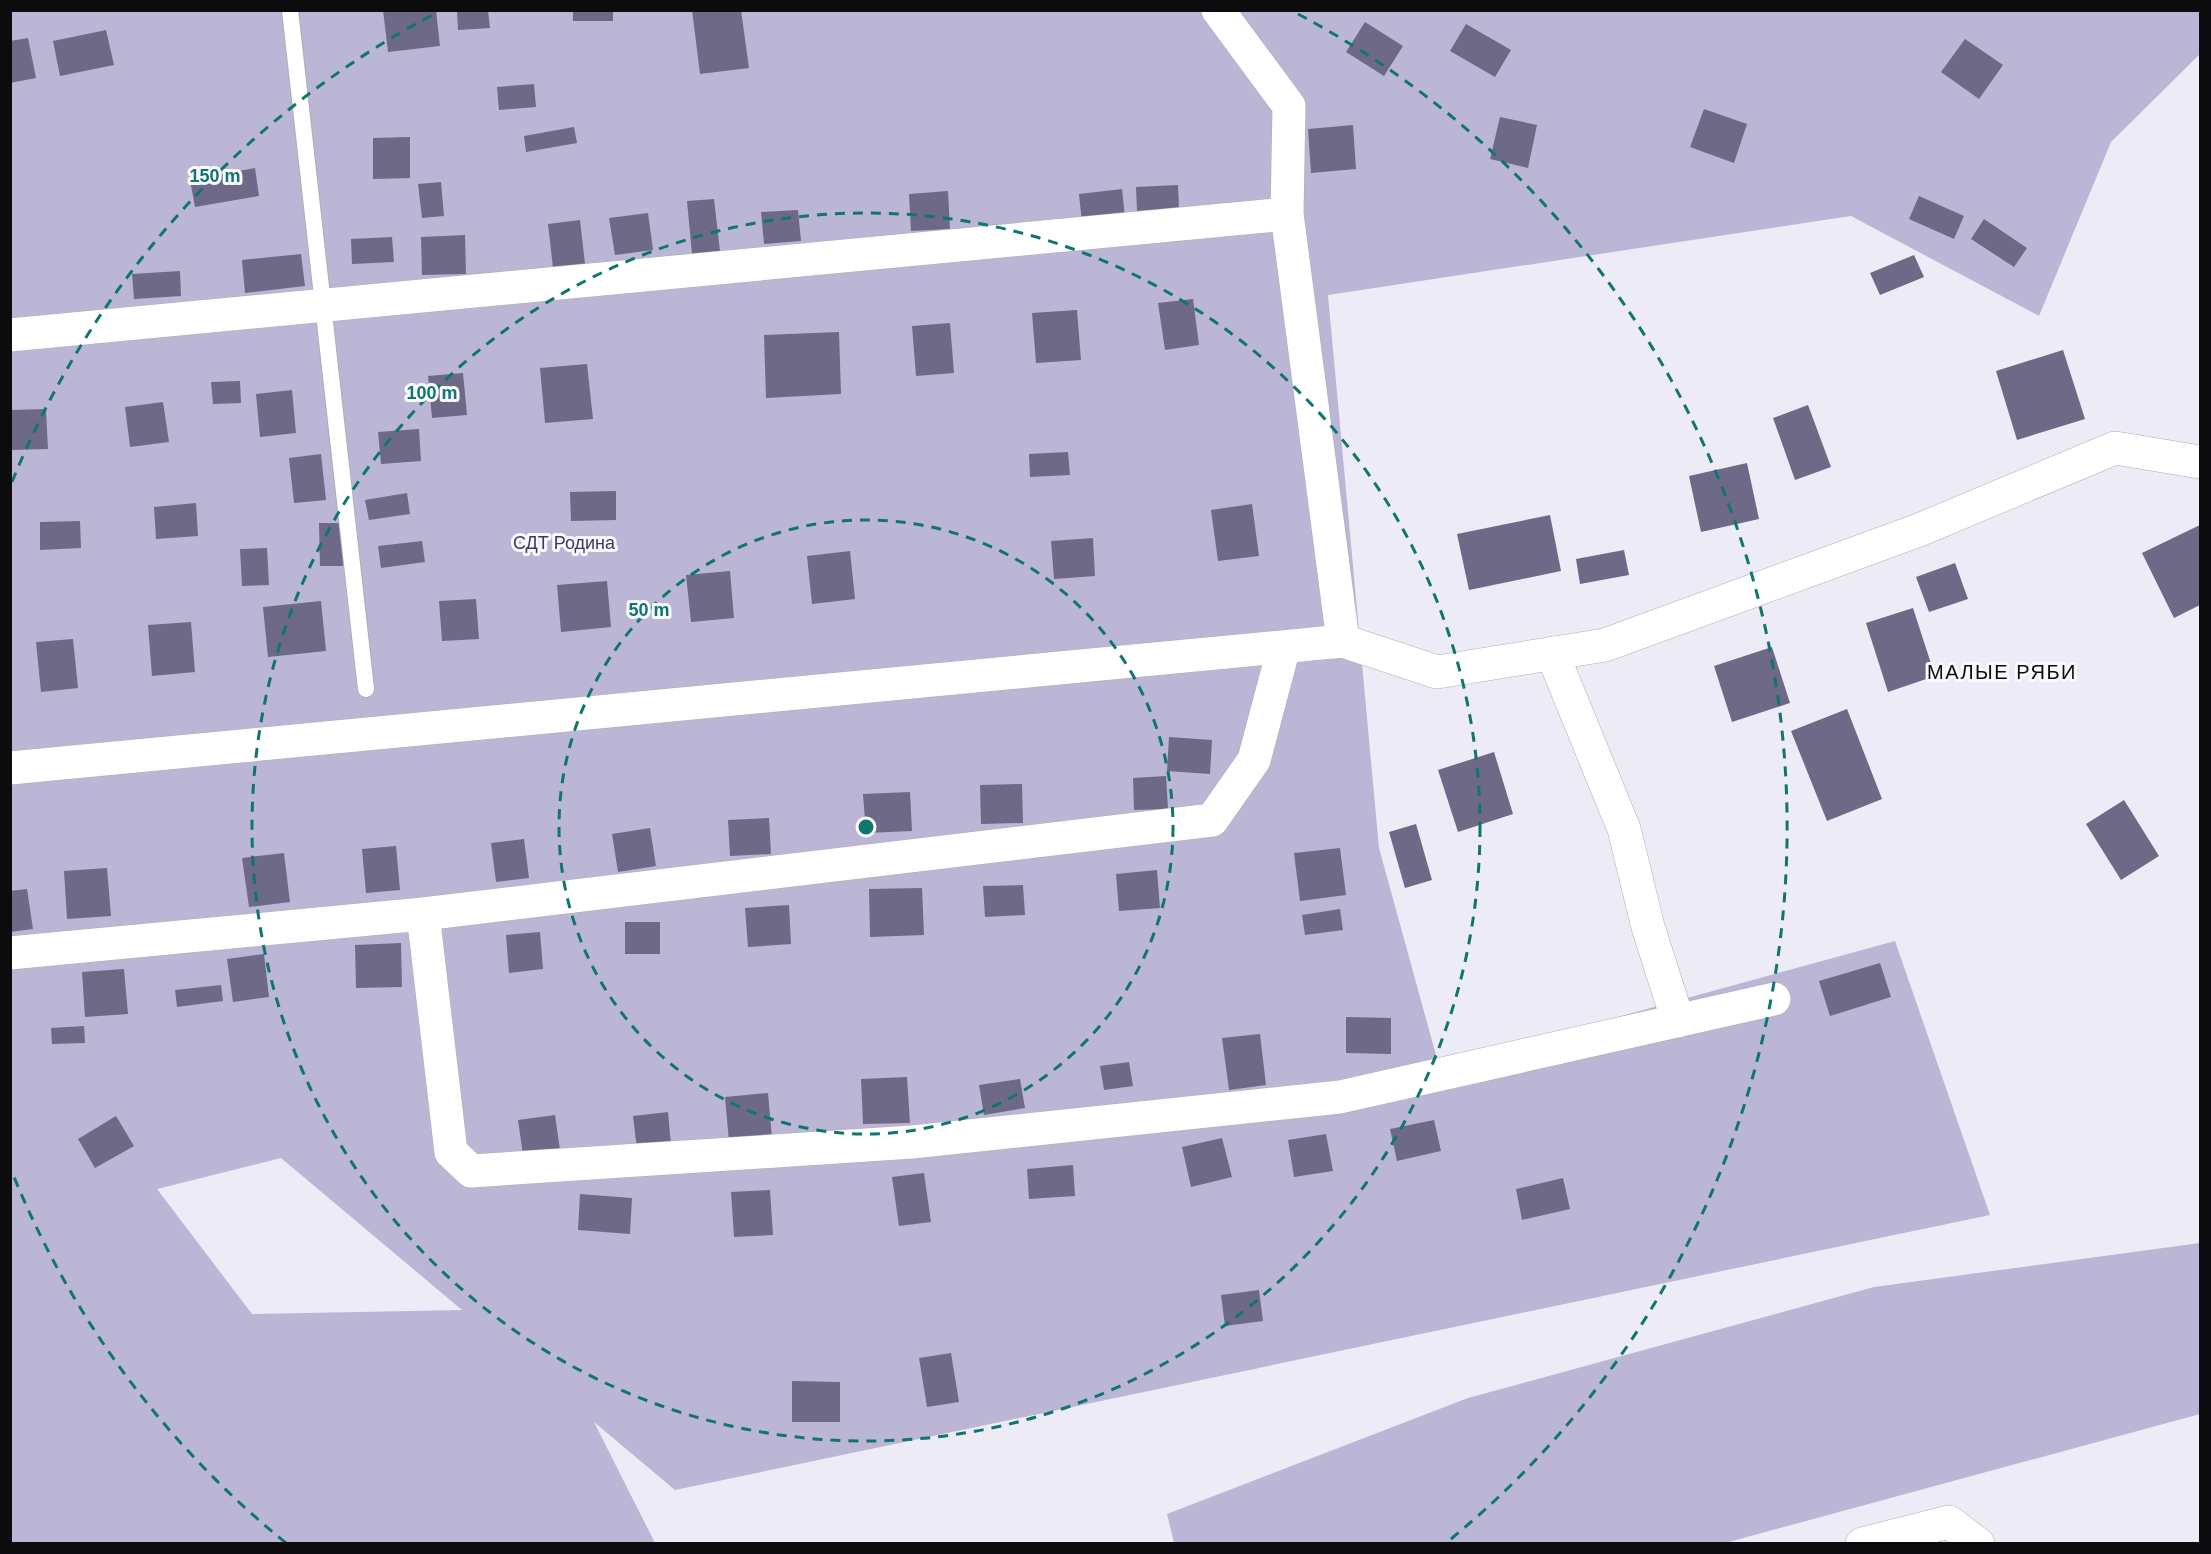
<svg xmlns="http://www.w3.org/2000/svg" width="2211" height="1554" viewBox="0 0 2211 1554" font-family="Helvetica,sans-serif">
  <rect width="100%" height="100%" fill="#ecebf6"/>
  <!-- green -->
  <path fill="#bbb6d5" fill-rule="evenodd" d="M11,11H2200V54L2111,142L2039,316L1851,216L1328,295L1379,848L1439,1066L1895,941L1990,1215L675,1490L594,1422L655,1543L11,1544ZM281,1158L462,1310L252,1314L157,1189Z
    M2200,1243V1414L1725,1543H1174L1167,1514L1468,1398L1874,1287Z"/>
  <!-- building -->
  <path fill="#6d6987" d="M383,10H436L440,46L388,52Z
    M457,10H488L490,28L458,30Z
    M573,10H613V21H573Z
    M692,10H741L749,68L700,74Z
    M1365,22L1403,46L1384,76L1346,52Z
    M1466,24L1511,50L1495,77L1450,51Z
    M106,30L114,65L60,76L53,41Z
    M28,38L36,78L10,83V41Z
    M1965,39L2003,65L1979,99L1941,72Z
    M534,84L536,107L499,110L497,87Z
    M1704,109L1747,124L1734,163L1690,147Z
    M1500,117L1537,125L1528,168L1490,159Z
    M1353,125L1356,169L1311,173L1308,129Z
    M574,127L577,143L526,152L524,136Z
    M410,137V178L373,179V138Z
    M255,168L259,196L195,207L190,180Z
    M441,182L444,216L422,218L418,184Z
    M1178,185L1179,209L1137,211L1136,187Z
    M1122,189L1125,218L1082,223L1079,194Z
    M948,191L950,229L911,231L909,194Z
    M1919,196L1964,216L1954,239L1909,219Z
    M714,199L720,251L692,254L687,201Z
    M798,210L801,241L764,244L761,212Z
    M648,213L653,250L615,255L609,218Z
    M1984,219L2027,248L2014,267L1971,239Z
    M580,220L585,264L553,268L548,224Z
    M465,235L466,274L422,275L421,237Z
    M392,237L394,262L352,264L351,239Z
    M301,254L305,286L245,293L242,260Z
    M1914,255L1924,277L1880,295L1870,273Z
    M180,271L181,296L134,299L132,274Z
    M1193,299L1199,345L1165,350L1158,303Z
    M1077,310L1081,360L1036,363L1032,313Z
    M950,323L954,373L916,376L912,326Z
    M839,332L841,394L766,398L764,335Z
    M2063,350L2085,419L2017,440L1996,371Z
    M587,364L593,419L545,423L540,368Z
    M463,373L467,415L432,418L428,376Z
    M240,381L241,403L213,404L211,382Z
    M292,390L296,433L260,437L256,394Z
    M163,402L169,442L130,447L125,407Z
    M1808,405L1831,467L1795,480L1773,418Z
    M46,409L48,449L10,450V410Z
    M419,429L421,461L381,464L378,432Z
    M1068,452L1070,475L1030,477L1029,454Z
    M321,454L326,500L294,503L289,458Z
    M1747,463L1759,519L1701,532L1689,476Z
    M616,491V520L571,521L570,492Z
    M407,493L410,514L369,520L365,500Z
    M196,503L198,536L156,539L154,507Z
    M1252,504L1259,556L1218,561L1211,510Z
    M1550,515L1561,571L1469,590L1457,534Z
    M80,521L81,548L40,550V522Z
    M319,523H343V566H320Z
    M2200,525V605L2174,618L2142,553Z
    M1093,538L1095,576L1054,579L1051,541Z
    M422,541L425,562L381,568L378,546Z
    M267,548L269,585L242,586L240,549Z
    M1624,550L1629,575L1580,584L1576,559Z
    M850,551L855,599L812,604L807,556Z
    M1955,563L1968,599L1929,612L1916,577Z
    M730,571L734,618L691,622L686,575Z
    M607,581L611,627L561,632L557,585Z
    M476,599L479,639L442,641L439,601Z
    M321,601L326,651L268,657L263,607Z
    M1913,608L1935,676L1888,692L1866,623Z
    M191,622L195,672L152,676L148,625Z
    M73,639L78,688L41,692L36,642Z
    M1772,647L1790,703L1732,722L1714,666Z
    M1847,709L1882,799L1827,821L1791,731Z
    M1169,737L1212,740L1210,774L1167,771Z
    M1494,752L1513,814L1458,832L1438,770Z
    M1166,776L1168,809L1134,810L1133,778Z
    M1022,784L1023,823L981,824L980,785Z
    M910,792L912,831L866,833L863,794Z
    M2124,800L2159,856L2121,880L2086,824Z
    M769,818L771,854L730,856L728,820Z
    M1416,824L1432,880L1405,888L1389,832Z
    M650,828L656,866L618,872L612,834Z
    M524,839L529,878L496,882L491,843Z
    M396,846L400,890L366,893L362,849Z
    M1340,848L1346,895L1300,901L1294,853Z
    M284,853L290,902L249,907L242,858Z
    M107,868L111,916L67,919L64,871Z
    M1157,870L1160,908L1119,911L1116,874Z
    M1023,885L1025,915L985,917L983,886Z
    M922,888L924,935L870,937L869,889Z
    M27,889L33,929L10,932V891Z
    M789,905L791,944L748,947L745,908Z
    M1340,909L1343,930L1305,935L1302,915Z
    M625,922H660V954H625Z
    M540,932L543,969L509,973L506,935Z
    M401,943L402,987L356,988L355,945Z
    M264,954L269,997L233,1002L227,959Z
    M1880,963L1891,997L1830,1016L1819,981Z
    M124,969L128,1014L85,1017L82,972Z
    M221,985L223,1001L177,1007L175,990Z
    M1346,1017L1391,1018V1054L1346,1053Z
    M84,1026L85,1043L52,1044L51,1028Z
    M1260,1034L1266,1085L1229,1090L1222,1038Z
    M1129,1062L1133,1086L1104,1090L1100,1066Z
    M907,1077L910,1123L863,1124L861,1079Z
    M1020,1079L1025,1108L984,1115L979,1085Z
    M768,1093L772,1138L729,1142L725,1097Z
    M668,1112L671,1145L637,1149L633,1116Z
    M555,1115L560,1150L523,1155L518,1120Z
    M116,1116L134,1146L95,1168L78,1139Z
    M1434,1120L1441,1151L1397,1161L1390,1129Z
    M1326,1134L1333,1171L1294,1177L1288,1140Z
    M1222,1138L1232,1177L1191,1187L1182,1147Z
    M1073,1165L1075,1196L1029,1199L1027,1169Z
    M924,1173L931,1222L899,1226L892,1177Z
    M1563,1178L1570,1209L1522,1220L1516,1189Z
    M770,1190L773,1235L734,1237L731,1192Z
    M580,1194L632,1198L630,1234L578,1230Z
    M1259,1290L1263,1321L1225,1326L1221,1295Z
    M951,1353L959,1402L927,1407L919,1358Z
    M792,1381L840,1382V1422H792Z"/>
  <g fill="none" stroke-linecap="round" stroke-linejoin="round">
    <defs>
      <path id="lane" d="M290,10L366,689"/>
      <path id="street" d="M1287,214L1343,641
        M10,335L1287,214L1289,106L1218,10
        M1284,647L1254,760L1212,820L423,914L451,1152L471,1171L912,1142L1340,1097L1774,999
        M1552,653L1624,829L1648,927L1678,1021
        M10,768L1343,641L1437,672L1605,645L1919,530L2115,448L2200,462
        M10,953L423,914
        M1862,1544L1949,1522L1978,1544"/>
    </defs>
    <!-- lane casing -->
    <use href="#lane" stroke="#aeacb7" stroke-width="18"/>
    <!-- street casing -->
    <use href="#street" stroke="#aeacb7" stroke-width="34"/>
    <!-- lane -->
    <use href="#lane" stroke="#fff" stroke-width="16"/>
    <!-- street -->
    <use href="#street" stroke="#fff" stroke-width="33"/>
  </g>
  <!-- distance rings -->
  <g fill="none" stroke="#0f766e" stroke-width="3" stroke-dasharray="10 8">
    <circle cx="866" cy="827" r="307"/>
    <circle cx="866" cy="827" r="614"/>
    <path d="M286 1543A921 921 0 0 1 12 1172M12 482A921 921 0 0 1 434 14M1298 14A921 921 0 0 1 1446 1543"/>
  </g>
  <g text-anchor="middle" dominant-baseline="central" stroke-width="6" stroke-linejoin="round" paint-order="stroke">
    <!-- park labels -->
    <g font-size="18" fill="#3f3663" stroke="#faf9fd">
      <text x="564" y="543">СДТ Родина</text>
    </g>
    <!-- neighbourhood labels -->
    <g font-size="20" letter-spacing="1.5" fill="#0c0c0f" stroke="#faf9fd">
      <text x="2002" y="672">МАЛЫЕ РЯБИ</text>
    </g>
  </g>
  <circle cx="866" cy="827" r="9" fill="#0f766e" stroke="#faf9fd" stroke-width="3"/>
  <g font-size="18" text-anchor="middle" font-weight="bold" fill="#0f766e" stroke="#faf9fd" stroke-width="6" stroke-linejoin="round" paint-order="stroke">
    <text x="215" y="182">150 m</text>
    <text x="432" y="399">100 m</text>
    <text x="649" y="616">50 m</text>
  </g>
  <!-- border -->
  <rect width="2211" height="1554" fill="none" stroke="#0c0c0f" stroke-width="24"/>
</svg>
